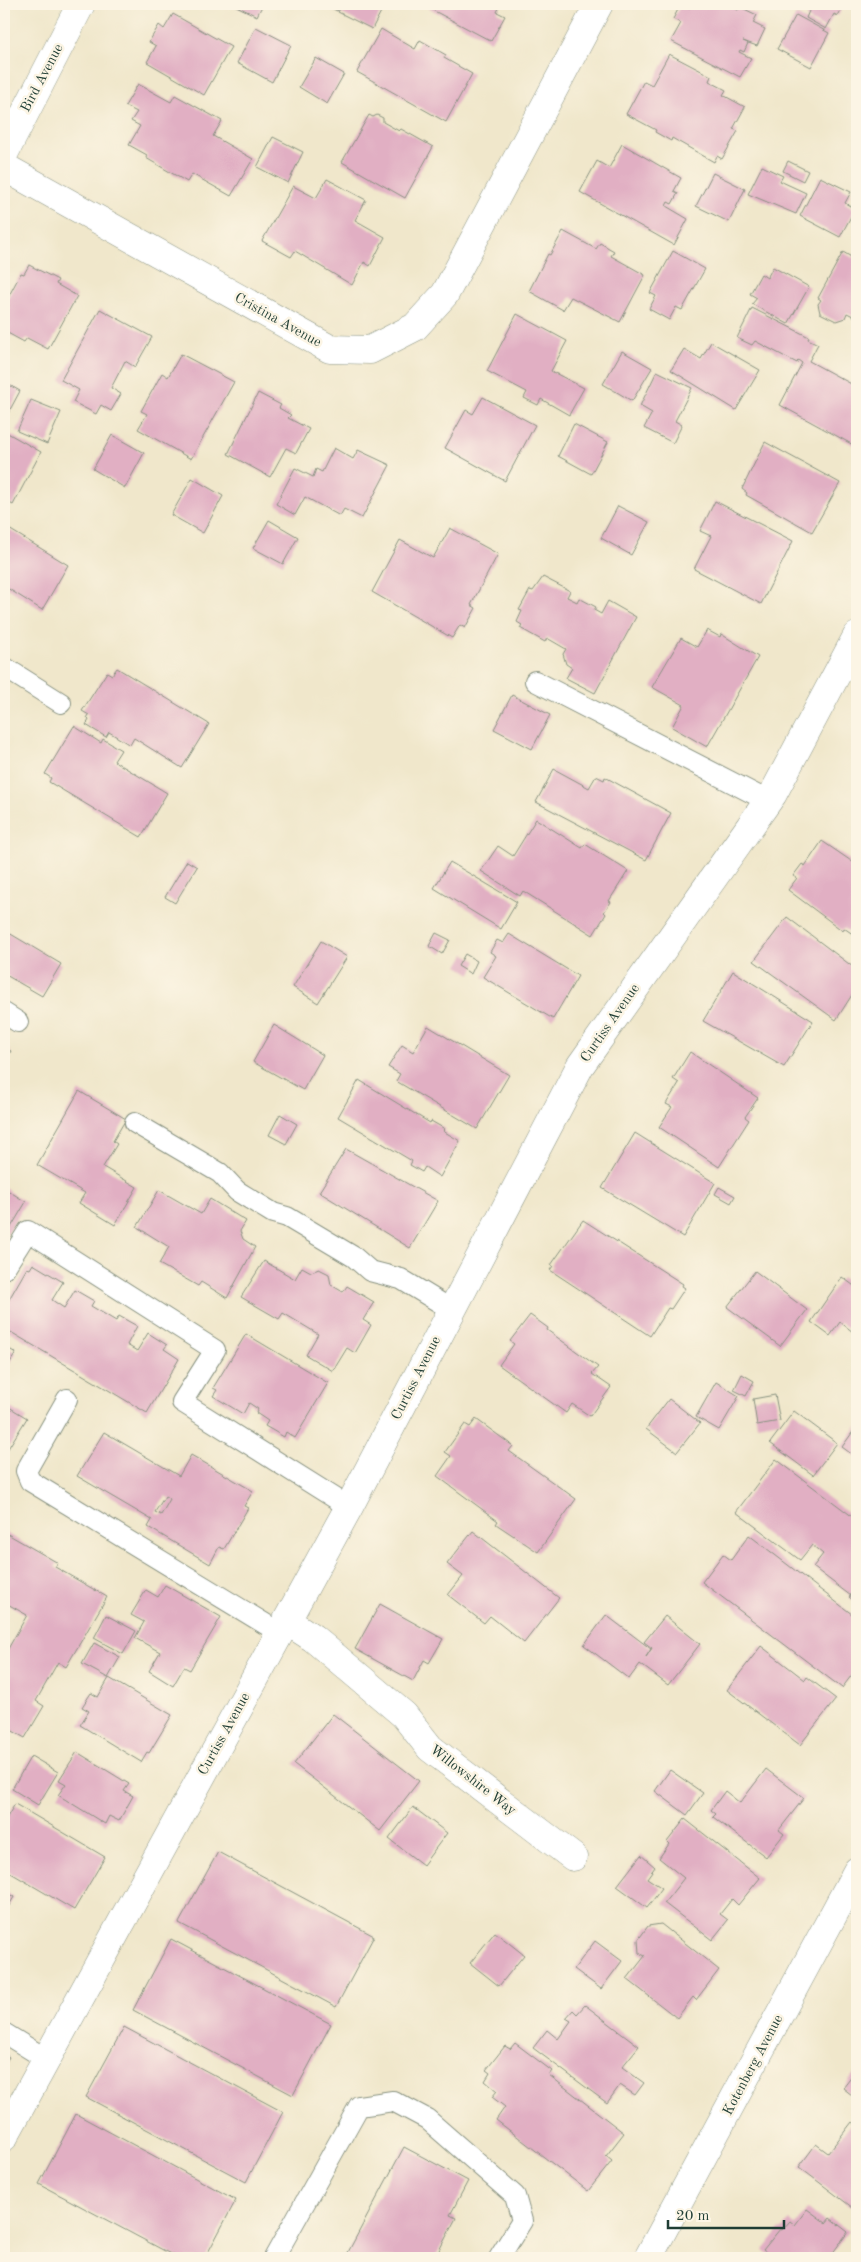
<svg xmlns="http://www.w3.org/2000/svg" width="861" height="2262" viewBox="0 0 861 2262" font-family="'Old Standard TT',serif">
  <rect width="100%" height="100%" fill="#fcf5e5"/>
  <filter id="ink" filterUnits="userSpaceOnUse"><feTurbulence type="fractalNoise" baseFrequency=".02" numOctaves="2"/><feDisplacementMap in="SourceGraphic" scale="10" xChannelSelector="R" yChannelSelector="G"/><feConvolveMatrix kernelMatrix="1 2 1 2 8 2 1 2 1" color-interpolation-filters="sRGB"/></filter>
  <filter id="wash" filterUnits="userSpaceOnUse"><feTurbulence type="fractalNoise" baseFrequency=".0096" numOctaves="4" result="noise"/><feDisplacementMap in="SourceGraphic" scale="20" xChannelSelector="R" yChannelSelector="G"/><feGaussianBlur stdDeviation="1.12" result="paint"/><feColorMatrix in="noise" values="0 0 0 0 0 0 0 0 0 0 0 0 0 0 0 0 0 1.4 0 .05"/><feComposite in="paint" operator="in"/></filter>
  <g filter="url(#wash)">
    <rect width="100%" height="100%" fill="#f0e7cb"/>
    <g id="blocks">
      <!-- building -->
      <path fill="#e1afc3" fill-rule="evenodd" d="M232,4H263L257,16Z
        M324,4H341L337,11Z
        M343,4H385L372,29L338,12Z
        M421,4H501L497,12L505,16L491,41Z
        M681,4L690,8L692,4H727L738,10L740,7L757,15L753,23L765,29L757,46L743,41L748,43L744,52L740,50L739,52L751,58L740,77L671,41L681,23L673,19Z
        M812,4H838L843,6L838,16L834,14L826,29L806,18Z
        M173,14L231,47L204,95L147,62L156,46L149,42L159,25L164,29Z
        M796,15L829,33L811,67L777,49Z
        M256,27L291,45L272,82L237,63Z
        M381,29L415,49L420,40L446,55L444,58L472,74L446,122L357,72Z
        M669,54L711,76L709,81L726,90L723,95L745,107L733,129L738,131L722,159L717,156L714,162L672,138L671,141L655,132L656,130L626,114L644,81L652,85Z
        M316,58L344,74L327,104L299,87Z
        M138,84L171,102L175,95L222,121L213,136L253,159L231,196L192,174L187,182L146,158L147,155L129,145L140,126L131,121L137,112L125,106Z
        M369,115L373,117L377,115L383,118V122L399,131L401,129L433,147L405,198L342,162Z
        M273,137L303,152L288,183L257,167Z
        M622,144L681,178L674,191L678,193L672,204L668,202L666,206L688,219L674,245L580,192L597,161L609,168Z
        M788,161L808,171L803,181L783,171Z
        M762,166L783,176L780,181L806,193L796,214L748,194Z
        M713,173L745,189L729,222L696,206Z
        M820,177L851,192L845,203L855,209L840,237L800,216Z
        M327,179L366,200L355,220L385,237L370,266L364,262L352,285L295,251L291,257L262,241L293,186L316,198Z
        M563,231L596,249L600,243L614,251L611,256L645,275L620,322L571,297L563,310L529,291L548,254L550,255Z
        M673,251L705,269L682,310L676,307L669,320L649,309L656,296L650,293Z
        M843,252L853,258L855,254L857,256V318L847,313L845,318L836,321L820,313L818,304L821,300L818,298Z
        M29,265L58,280L56,284L77,296L48,349L27,338L24,342L4,331V316L9,305L5,303L21,273L24,274Z
        M773,267L809,287L788,324L752,304L757,298L750,294L761,274L767,278Z
        M752,308L809,337L808,339L818,344L809,361L857,387V447L780,405L802,363L798,360L797,363L755,341L752,345L737,338Z
        M100,309L152,337L135,367L125,361L111,388L121,394L111,411L101,405L96,414L73,402L79,390L61,380Z
        M517,314L567,341L551,371L584,388L569,415L541,399L538,405L524,398L527,392L487,371Z
        M711,342L760,370L736,410L671,370L684,349L701,359Z
        M622,351L652,368L632,401L603,384Z
        M181,354L234,382L191,459L138,429L147,414L141,411L162,373L168,377Z
        M657,371L692,388L675,421L682,425L673,443L644,428L652,413L640,406Z
        M4,382L20,391L4,421Z
        M258,393L281,405L279,408L291,415L288,418L309,429L296,453L286,448L270,477L228,454Z
        M483,397L535,425L505,481L445,448L466,410L473,414Z
        M31,400L61,412L47,444L17,431Z
        M574,424L608,442L591,474L558,456Z
        M4,431L41,452L13,505L4,500Z
        M112,435L144,453L125,488L93,469Z
        M765,442L840,483L812,532L746,495L747,493L742,489Z
        M334,448L353,459L358,450L390,465L362,518L344,509L340,516L305,497L295,515L276,504L295,468L313,477L316,469L322,472Z
        M192,478L223,496L203,533L171,515Z
        M715,501L793,541L761,604L694,569L711,536L700,531Z
        M618,506L649,522L631,555L601,538Z
        M269,520L298,537L283,564L253,548Z
        M4,526L68,565L42,610L4,586Z
        M450,528L498,554L471,605L476,608L465,628L460,625L452,638L372,592L400,540L433,558Z
        M543,577L570,591L567,597L577,602L579,598L596,607L594,610L601,614L608,601L636,617L595,693L566,678L572,668L566,664L563,654L566,649L547,638L545,642L520,628L522,625L517,622L522,611L519,610L530,590L533,591Z
        M707,630L720,637L721,634L758,657L707,747L672,727L684,705L652,687L681,638L697,647Z
        M117,668L209,724L182,768L134,738L130,745L109,732L106,737L86,725L89,720L87,718L89,715L82,711L107,672L112,675Z
        M512,695L550,715L532,749L494,729Z
        M74,726L101,743L103,739L121,750L114,761L167,793L141,837L49,782L51,778L45,774Z
        M554,769L589,788L596,776L604,780L605,777L671,813L646,860L536,802Z
        M536,819L582,848L585,844L628,871L609,901L611,902L604,912L606,914L593,935L523,891L520,896L481,871L498,846L513,856Z
        M822,841L857,865V937L844,928L843,931L788,890L797,878L793,876L802,864L805,866Z
        M187,861L197,867L175,903L165,897Z
        M450,862L517,902L501,929L434,888Z
        M787,917L857,970V987L836,1020L754,961Z
        M4,930L61,964L42,996L4,974Z
        M436,933L450,940L442,954L429,946Z
        M509,934L578,976L553,1019L483,977L496,956L490,952L497,940L503,943Z
        M321,941L347,957L318,1003L293,987Z
        M465,954L477,961L471,974L458,966Z
        M733,971L813,1021L784,1067L703,1021Z
        M274,1025L323,1055L303,1090L253,1062Z
        M428,1026L509,1075L477,1129L396,1081L400,1074L388,1067L402,1045L413,1052Z
        M4,1047L11,1051L4,1063Z
        M690,1052L758,1098L745,1117L749,1120L719,1167L659,1127L672,1107L666,1104L679,1083L673,1079Z
        M359,1080L430,1123L431,1121L445,1129L443,1131L460,1141L440,1177L425,1167L422,1172L410,1165L412,1161L338,1117Z
        M79,1091L126,1119L113,1141L117,1144L103,1167L137,1187L115,1225L79,1203L85,1193L37,1165Z
        M280,1114L297,1124L286,1144L269,1135Z
        M635,1133L715,1183L683,1237L602,1188Z
        M346,1149L438,1201L410,1248L319,1192Z
        M719,1187L735,1196L731,1203L715,1194Z
        M4,1188L26,1202L7,1234L4,1232Z
        M159,1190L201,1214L210,1199L246,1221L240,1231L243,1239L255,1247L227,1298L201,1282L198,1286L159,1264L169,1247L137,1227Z
        M583,1220L683,1284L682,1286L685,1288L671,1309L668,1308L650,1336L550,1270L553,1266L551,1265Z
        M264,1261L295,1279L302,1267L311,1272L319,1269L329,1274L331,1285L343,1292L347,1286L374,1302L363,1320L371,1325L355,1353L347,1348L333,1371L306,1355L318,1334L283,1313L279,1319L241,1297Z
        M33,1264L63,1282L52,1300L64,1308L75,1290L94,1301L91,1306L116,1321L119,1316L137,1326L127,1345L137,1351L148,1333L167,1345L164,1349L179,1359L147,1413L4,1328V1308L27,1268L30,1269Z
        M755,1271L807,1310L780,1346L727,1307Z
        M842,1277L857,1288V1326L853,1332L840,1322L830,1336L811,1322Z
        M530,1315L548,1328L547,1330L598,1367L592,1374L611,1387L590,1416L572,1404L566,1413L499,1365L514,1344L510,1341Z
        M246,1334L328,1383L295,1438L286,1432L284,1437L265,1426L268,1421L256,1413L258,1409L249,1403L243,1414L213,1396L217,1390L213,1388Z
        M4,1346L16,1353L4,1372Z
        M742,1374L754,1381L746,1396L734,1390Z
        M716,1382L739,1396L719,1430L696,1417Z
        M775,1395L780,1421L757,1425L753,1399Z
        M669,1399L700,1423L677,1452L646,1429Z
        M4,1404L27,1418L4,1455Z
        M794,1411L837,1443L813,1475L770,1443Z
        M476,1419L513,1446L509,1451L576,1499L538,1552L496,1524L498,1521L437,1476L451,1456L445,1452L465,1424L470,1427Z
        M857,1426V1458L842,1447Z
        M104,1432L179,1476L191,1455L253,1491L244,1506L248,1508L224,1549L219,1547L210,1564L148,1527L152,1520L77,1476ZM165,1496L170,1499L161,1515L155,1512Z
        M776,1459L857,1520V1603L849,1597L851,1596L813,1567L823,1554L812,1545L800,1560L736,1512Z
        M473,1531L559,1598L524,1643L490,1616L484,1623L448,1595L463,1576L447,1564Z
        M4,1532L58,1563L55,1567L107,1597L66,1667L58,1662L36,1701L44,1706L25,1738L4,1726V1656L27,1615L4,1602Z
        M749,1535L857,1618V1668L842,1688L702,1582L723,1554L731,1560Z
        M165,1585L221,1617L190,1670L184,1667L173,1686L149,1671L160,1652L135,1638L144,1622L131,1615L146,1590L158,1597Z
        M380,1604L443,1639L429,1663L424,1660L413,1681L355,1649Z
        M106,1615L136,1631L123,1654L94,1638Z
        M606,1615L651,1649L646,1657L652,1648L644,1642L665,1616L700,1644L668,1685L640,1664L629,1679L584,1645Z
        M94,1643L120,1657L108,1678L82,1664Z
        M761,1646L805,1680L807,1677L836,1699L800,1745L727,1690Z
        M109,1678L172,1715L149,1753L147,1752L141,1762L80,1725L89,1711L82,1707L91,1693L98,1697Z
        M333,1714L419,1781L380,1831L294,1764Z
        M77,1752L129,1784L124,1791L133,1796L119,1821L109,1816L105,1824L58,1795L66,1784L59,1780Z
        M31,1756L58,1772L38,1805L12,1789Z
        M766,1769L804,1798L779,1830L784,1834L766,1857L713,1817L716,1814L711,1810L725,1791L740,1803Z
        M670,1770L703,1793L687,1815L655,1791Z
        M15,1804L105,1857L74,1910L4,1869V1822Z
        M413,1807L447,1833L423,1865L389,1839Z
        M685,1819L760,1878L738,1905L732,1899L720,1914L728,1920L712,1940L664,1903L684,1878L659,1858L669,1844L667,1842Z
        M218,1852L374,1936L336,2007L179,1923Z
        M641,1855L655,1867L647,1878L662,1888L647,1908L617,1886Z
        M4,1891L14,1897L4,1914Z
        M661,1924L719,1970L696,2000L693,1997L677,2018L627,1979L645,1956L639,1953L638,1940L648,1926Z
        M495,1932L524,1955L499,1986L470,1963Z
        M171,1939L331,2024L293,2095L133,2010Z
        M595,1941L622,1961L601,1989L574,1969Z
        M585,2005L639,2046L622,2067L644,2083L635,2095L620,2085L607,2103L533,2048L547,2030L558,2039L571,2021L566,2018L573,2010L577,2014Z
        M124,2027L283,2112L246,2182L86,2097Z
        M515,2043L552,2071L549,2075L624,2133L606,2156L612,2161L588,2191L496,2120L505,2107L492,2097L497,2091L485,2081L490,2073L486,2070L505,2046L510,2049Z
        M4,2054L9,2057L4,2065Z
        M857,2070V2099L843,2088Z
        M76,2114L236,2200L205,2258H178L39,2184Z
        M852,2122L857,2126V2211L799,2167L816,2144L828,2153Z
        M404,2147L468,2181L450,2215L456,2218L435,2258H345Z
        M807,2209L826,2223L830,2218L848,2232L832,2254L837,2258H774L763,2250L780,2229L782,2230L790,2221L795,2225Z"/>
    </g>
  </g>
  <g filter="url(#ink)">
    <use href="#blocks" fill-opacity="0" stroke="#889280" stroke-width="1"/>
    <g fill="none" stroke-linecap="round" stroke-linejoin="round">
      <defs>
        <path id="lane" d="M4,667L61,703
          M535,681L768,801
          M4,1013L18,1022
          M135,1123L220,1173L237,1191L273,1213L287,1217L354,1257L370,1271L401,1279L452,1310
          M4,1269L28,1231L215,1350L182,1402L349,1507
          M67,1399L26,1471L30,1481L280,1633
          M4,2033L46,2059
          M274,2258L359,2106L393,2101L427,2119L515,2196L522,2221L499,2258"/>
        <path id="street" d="M4,167L330,349L370,350L415,327L445,294L599,4
          M287,1621L313,1638L404,1715L430,1748L573,1857
          M4,2137L349,1507L580,1066L773,794L857,636
          M648,2258L857,1871"/>
        <path id="secondary" d="M4,154L81,4"/>
      </defs>
      <!-- lane casing -->
      <use href="#lane" stroke="#889280" stroke-width="22"/>
      <!-- street casing -->
      <use href="#street" stroke="#889280" stroke-width="29"/>
      <!-- secondary casing -->
      <use href="#secondary" stroke="#889280" stroke-width="29"/>
      <!-- lane -->
      <use href="#lane" stroke="#fff" stroke-width="20"/>
      <!-- street -->
      <use href="#street" stroke="#fff" stroke-width="28"/>
      <!-- secondary -->
      <use href="#secondary" stroke="#fff" stroke-width="28"/>
    </g>
  </g>
  <g text-anchor="middle" dominant-baseline="central" stroke-width="5" stroke-linejoin="round" paint-order="stroke">
    <!-- street labels -->
    <g font-size="14" fill="#1f3d34" stroke="#fcf5e5">
      <text transform="translate(42 78) rotate(-62)">Bird Avenue</text>
      <text transform="translate(278 320) rotate(29)">Cristina Avenue</text>
      <text transform="translate(610 1023) rotate(-55)">Curtiss Avenue</text>
      <text transform="translate(416 1378) rotate(-63)">Curtiss Avenue</text>
      <text transform="translate(224 1734) rotate(-61)">Curtiss Avenue</text>
      <text transform="translate(473 1780) rotate(38)">Willowshire Way</text>
      <text transform="translate(753 2065) rotate(-62)">Kotenberg Avenue</text>
    </g>
  </g>
  <!-- margin -->
  <rect width="861" height="2262" fill="none" stroke="#fcf5e5" stroke-width="20"/>
  <!-- scale -->
  <path d="M668 2220v8h116v-8" fill="none" stroke="#1f3d34" stroke-width="2.5"/>
  <text x="676" y="2220" font-size="15" fill="#1f3d34" stroke="#fcf5e5" stroke-width="4" paint-order="stroke">20 m</text>
</svg>
